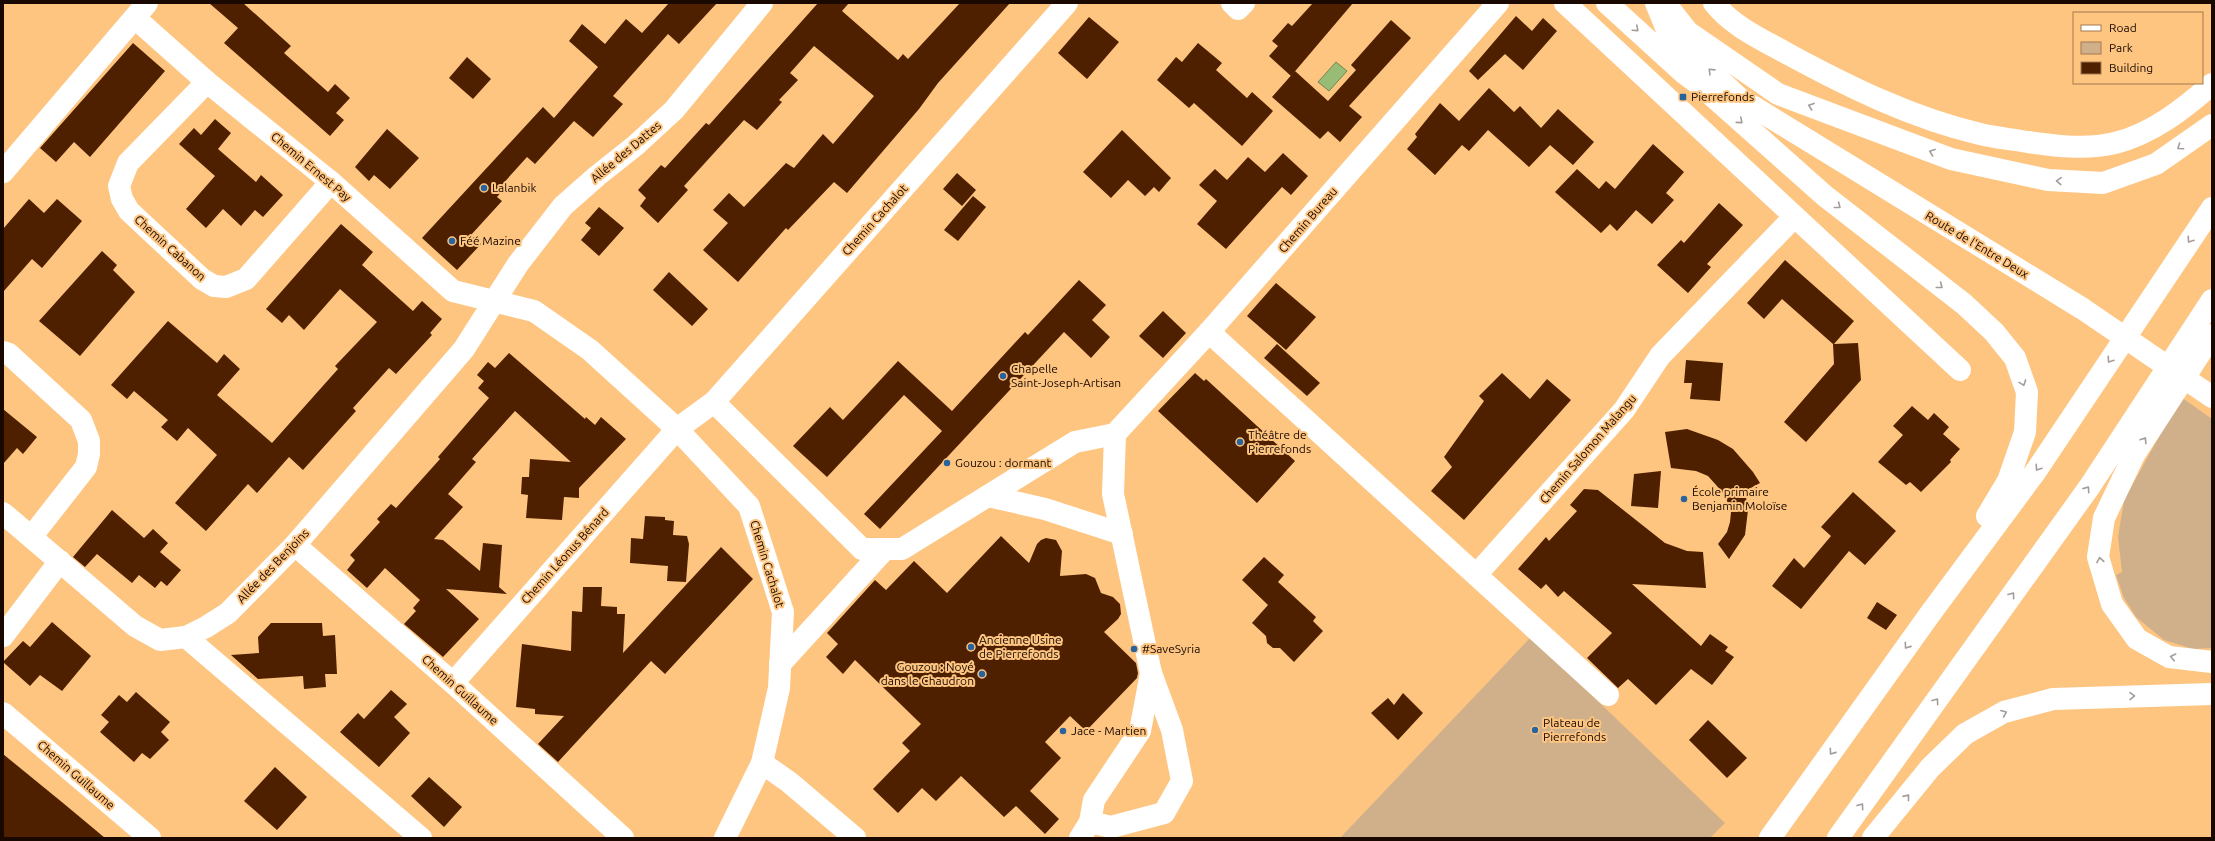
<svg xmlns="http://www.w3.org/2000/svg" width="2215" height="841" font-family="Ubuntu,sans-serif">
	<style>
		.green { fill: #d0b08b }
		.water { fill: #98bb75; stroke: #728552 }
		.building { fill: #4e2000 }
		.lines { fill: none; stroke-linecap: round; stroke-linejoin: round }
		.minor { stroke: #fff; stroke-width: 22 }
		.major { stroke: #fff; stroke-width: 22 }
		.highway { stroke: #fff; stroke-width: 22 }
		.oneway { stroke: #a39c99 }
		.poi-dot { fill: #29639b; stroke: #fec581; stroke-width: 1.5 }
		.labels { text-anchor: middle; stroke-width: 4; stroke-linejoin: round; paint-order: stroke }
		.poi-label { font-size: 12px; fill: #180800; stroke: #fec581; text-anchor: start }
		.street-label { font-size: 12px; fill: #180800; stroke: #fec581 }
	</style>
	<rect width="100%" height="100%" fill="#fec581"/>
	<g class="green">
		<polygon points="2181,397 2212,419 2212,648 2193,649 2164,640 2136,617 2124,598 2116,575 2122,572 2118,537 2124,500"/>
		<polygon points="1531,637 1725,823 1710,838 1340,838"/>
	</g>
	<polygon class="water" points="1336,62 1347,71 1329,91 1318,82"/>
	<g class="building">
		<polygon points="209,3 243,3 291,46 284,53 328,92 335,84 350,98 336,113 344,120 330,136 224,43 238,28"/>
		<polygon points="669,3 717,3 679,44 668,34 613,96 623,104 593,137 574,121 535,164 527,157 500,187 503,190 497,197 502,201 471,235 481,244 457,270 422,238 543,107 554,118 598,67 569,41 582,24 605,44 626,19 642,33"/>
		<polygon points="818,3 849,3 842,11 898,60 903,54 908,59 960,3 1010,3 938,83 919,109 847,193 834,182 788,230 786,228 738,282 703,250 728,223 713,210 729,193 744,207 786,163 794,168 823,134 833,144 874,96 814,46 790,73 798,80 779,100 782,102 757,130 744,120 684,186 688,190 658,223 640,206 646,198 638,190 661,165 665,168 706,123 709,125"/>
		<polygon points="1313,3 1353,3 1291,76 1269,56 1278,46 1272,41 1288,23 1292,26"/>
		<polygon points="1516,16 1532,31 1543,18 1557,31 1523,70 1505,54 1478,80 1469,71"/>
		<polygon points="1089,17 1119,42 1087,79 1058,53"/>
		<polygon points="1391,20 1411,38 1349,106 1362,117 1340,142 1328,131 1320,139 1272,97 1295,71 1328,101 1356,70 1351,65"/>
		<polygon points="133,43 165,71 90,157 74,142 56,162 40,148"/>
		<polygon points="1198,43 1222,63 1216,70 1247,98 1252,92 1273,111 1242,146 1194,103 1189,108 1157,80 1176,57 1182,62"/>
		<polygon points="467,57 491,79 473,99 449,78"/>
		<polygon points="1489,88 1514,112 1520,106 1541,128 1558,109 1594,142 1573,165 1550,145 1529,167 1488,130 1469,151 1462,145 1435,175 1407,149 1417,137 1415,134 1440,103 1459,121"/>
		<polygon points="215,119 231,133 218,149 256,182 261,175 283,195 263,217 255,210 241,226 223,209 206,228 186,209 215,176 179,144 194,128 201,135"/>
		<polygon points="387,129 419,158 390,189 374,175 369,181 355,167"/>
		<polygon points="1122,130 1171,178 1159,192 1154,187 1145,196 1128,180 1111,198 1083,172"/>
		<polygon points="1653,144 1684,172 1666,193 1674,200 1652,224 1636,210 1617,231 1610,224 1601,233 1555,192 1577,169 1599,189 1606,181 1615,189"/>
		<polygon points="1283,153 1308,176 1291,195 1282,187 1226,249 1197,224 1217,201 1199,185 1215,169 1227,180 1248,157 1265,172"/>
		<polygon points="957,173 976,190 962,206 943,189"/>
		<polygon points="973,196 986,207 958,241 944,230"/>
		<polygon points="29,199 44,213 57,199 82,221 42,268 32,259 3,292 3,229"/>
		<polygon points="1719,203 1743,225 1707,264 1711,267 1688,293 1657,265 1681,240 1684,243"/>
		<polygon points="599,207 624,228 599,256 581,240 591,228 585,223"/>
		<polygon points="341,224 373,252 362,265 413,311 422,301 442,319 430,333 432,335 396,374 389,368 353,408 356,411 303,470 289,457 257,493 248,484 206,531 175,503 217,455 188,428 177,441 161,427 168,420 134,391 127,399 111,385 168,321 217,363 224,354 240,369 217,395 272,443 338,369 335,366 377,322 340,289 304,330 289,315 282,323 266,309"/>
		<polygon points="102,251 117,265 113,270 135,292 80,356 39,321"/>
		<polygon points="1785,260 1854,321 1834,344 1858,343 1861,380 1806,442 1784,422 1834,364 1833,344 1782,299 1764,319 1747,303"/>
		<polygon points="669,272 708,309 692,326 653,290"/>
		<polygon points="1079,280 1106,305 1092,320 1110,337 1091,358 1064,332 880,529 864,514 942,431 904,395 827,477 793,446 830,407 843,420 898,361 952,411 1025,332 1028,335"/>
		<polygon points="1276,283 1316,317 1286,350 1247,316"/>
		<polygon points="1163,311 1186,333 1163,358 1139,336"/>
		<polygon points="1277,344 1320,383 1307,396 1264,358"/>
		<polygon points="509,353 585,419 586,417 595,425 601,417 626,439 579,488 579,498 564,497 562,520 526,518 528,495 521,494 522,477 529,477 530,459 571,462 515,411 472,459 476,462 448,494 463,507 434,539 443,540 480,571 483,543 502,545 499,587 507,594 446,589 479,619 443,657 404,624 416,611 413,608 420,600 385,568 367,588 347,570 355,560 350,555 380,522 377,519 391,504 396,508 440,459 438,457 489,398 478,388 484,381 477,375 488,362 495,368"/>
		<polygon points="1686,360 1723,363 1720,401 1690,399 1692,383 1684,383"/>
		<polygon points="1195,373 1204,381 1206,379 1295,461 1257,503 1158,411"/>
		<polygon points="1502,373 1530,399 1547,379 1571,400 1464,520 1431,491 1452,467 1444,457 1484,401 1479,396"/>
		<polygon points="1912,406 1928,420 1934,413 1949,427 1943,434 1960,449 1950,460 1951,462 1921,492 1910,482 1906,485 1878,462 1903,435 1893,426"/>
		<polygon points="3,409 37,437 23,454 17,448 3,464"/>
		<polygon points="1687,429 1718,440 1733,449 1753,472 1760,483 1745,491 1748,510 1745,535 1729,559 1718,544 1727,532 1730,522 1731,512 1725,495 1708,476 1696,471 1671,468 1665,432"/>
		<polygon points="1661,471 1658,508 1631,506 1634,474"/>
		<polygon points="1584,489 1598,490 1665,543 1687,551 1703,552 1706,588 1632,584 1701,646 1710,634 1728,647 1725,651 1734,657 1712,685 1691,669 1656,705 1628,679 1618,688 1587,658 1612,633 1564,591 1558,597 1546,584 1541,589 1518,569 1546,537 1549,541 1577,511 1570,505"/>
		<polygon points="1853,492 1896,531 1865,565 1849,551 1801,609 1772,586 1794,558 1804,568 1831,536 1821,527"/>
		<polygon points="112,510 144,538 153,529 168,543 160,552 181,570 167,586 161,581 155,588 139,575 132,583 97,554 85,567 73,557"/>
		<polygon points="645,516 665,517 665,520 674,521 673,535 687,536 689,544 686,582 667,581 668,566 630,563 631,538 643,539"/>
		<polygon points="1001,536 1029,563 1037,544 1041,540 1046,538 1056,540 1062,551 1060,576 1086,574 1095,578 1101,593 1113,597 1120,604 1121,614 1118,619 1104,632 1136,663 1138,673 1137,678 1086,731 1070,716 1045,742 1061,758 1030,791 1059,819 1045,834 1016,806 1004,817 961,776 936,801 922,788 898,813 873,789 910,751 902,743 921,724 855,660 843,674 826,657 838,644 827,633 875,580 886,590 914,561 947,593"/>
		<polygon points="721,547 753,579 665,674 651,661 558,762 538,744 564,716 535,714 535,709 516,707 522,644 571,651 572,611 582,612 583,587 602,587 601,606 617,607 617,614 625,614 623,653"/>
		<polygon points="1264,557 1284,575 1278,582 1316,617 1313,621 1323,631 1294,662 1280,648 1273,648 1267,643 1266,636 1252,623 1268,605 1242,580"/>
		<polygon points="1877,602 1897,615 1886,630 1867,618"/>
		<polygon points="52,622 91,656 62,691 40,675 30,686 3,662 23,641 30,647"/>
		<polygon points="271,623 322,623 323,636 335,635 337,674 325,674 326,687 304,689 303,676 258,679 231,655 259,653 258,637"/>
		<polygon points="391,690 407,704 394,717 410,733 379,767 340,732 358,713 364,719"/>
		<polygon points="136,692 170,722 161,732 169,740 150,759 142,753 134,762 100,732 109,722 101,715 119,695 127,702"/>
		<polygon points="1403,693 1423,713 1398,740 1371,713 1388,698 1394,705"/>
		<polygon points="1708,720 1747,758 1727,778 1689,740"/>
		<polygon points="3,754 63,803 105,838 3,838"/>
		<polygon points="275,767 307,797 277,830 244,801"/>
		<polygon points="429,777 462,807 444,827 411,796"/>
	</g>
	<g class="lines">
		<g class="minor">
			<polyline points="1232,3 1238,9 1244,3"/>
			<polyline points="1565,3 1960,370"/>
			<path d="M1714 3C1733 27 1763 40 1788 54 1849 87 1912 118 1980 134 1996 138 2012 139 2028 142 2056 146 2086 150 2115 143 2152 134 2185 108 2212 84"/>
			<polyline points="135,18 207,82 331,182 453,291 534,311 590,350 677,429 749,506 783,612 779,688 762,763 725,838"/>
			<polyline points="207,82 128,163 119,186 122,199 129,211 202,279 214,286 226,287 246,279 331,182"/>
			<polyline points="3,172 147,3"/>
			<polyline points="1209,332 1608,695"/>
			<polyline points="3,352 9,354 81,420 89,441 89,454 86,467 32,536"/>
			<polyline points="714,402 862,549 902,549 1075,442 1115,434"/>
			<polyline points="1115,434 1209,332 1498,3"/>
			<polyline points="988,496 1045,509 1122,534"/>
			<polyline points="3,513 135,626 160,640 186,637 206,627 228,613 295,545 464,349 518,264 563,206 597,176 636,145 674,110 762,3"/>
			<polyline points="295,545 453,683 623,838"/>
			<polyline points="1477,574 1624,410 1660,356 1794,217"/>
			<polyline points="3,636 60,561"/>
			<polyline points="186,637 421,838"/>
			<polyline points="780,664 885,549"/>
			<polyline points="453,683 677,429 714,402 1067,3"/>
			<polyline points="3,713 150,838"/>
			<polyline points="762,763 789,782 855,838"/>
			<polyline points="1090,822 1111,827 1164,813 1182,781 1172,730 1151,673"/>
			<polyline points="1080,838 1090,822 1094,800 1140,731 1151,673 1113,494 1115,434"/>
		</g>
		<g class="major">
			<polyline points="1607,3 1685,74 1700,85 1719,92"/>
			<polyline points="1656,3 1667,30 1739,98 2083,309 2212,397"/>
		</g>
		<g class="highway">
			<polyline points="1665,3 1688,32 1778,94 1951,159 2048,180 2103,183 2156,164 2212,125"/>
			<polyline points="1700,85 1825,196 1964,304 1994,332 2015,358 2027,392 2025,432 2008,481 1987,516"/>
			<polyline points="2212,335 2134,455 2104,518 2098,557 2112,604 2137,639 2169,657 2212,662"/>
			<polyline points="1770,838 1930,614 2036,471 2212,208"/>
			<polyline points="1838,838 2090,486 2212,300"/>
			<polyline points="1873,838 1930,768 1965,734 2004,712 2053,699 2212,694"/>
		</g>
	</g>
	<defs><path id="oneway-chevron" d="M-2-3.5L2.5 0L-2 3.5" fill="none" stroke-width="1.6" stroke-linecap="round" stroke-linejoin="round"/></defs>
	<g class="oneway">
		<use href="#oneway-chevron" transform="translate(1636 29) rotate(42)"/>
		<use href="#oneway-chevron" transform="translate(1711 71) rotate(-136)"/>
		<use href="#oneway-chevron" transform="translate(1811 106) rotate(-160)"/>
		<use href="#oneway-chevron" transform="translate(1740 121) rotate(41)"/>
		<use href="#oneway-chevron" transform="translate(2180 147) rotate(145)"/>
		<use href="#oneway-chevron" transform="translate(1932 152) rotate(-160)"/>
		<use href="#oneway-chevron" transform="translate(2059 181) rotate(-177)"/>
		<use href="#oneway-chevron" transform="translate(1838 206) rotate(38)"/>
		<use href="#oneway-chevron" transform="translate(2190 240) rotate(124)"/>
		<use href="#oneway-chevron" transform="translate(1940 286) rotate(38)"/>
		<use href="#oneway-chevron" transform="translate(2110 360) rotate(124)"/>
		<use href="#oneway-chevron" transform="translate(2023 383) rotate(70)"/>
		<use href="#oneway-chevron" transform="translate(2144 440) rotate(-57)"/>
		<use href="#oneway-chevron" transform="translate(2038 468) rotate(124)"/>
		<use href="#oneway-chevron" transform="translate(2087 489) rotate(-55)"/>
		<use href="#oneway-chevron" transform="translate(2100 560) rotate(-100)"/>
		<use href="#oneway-chevron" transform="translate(2012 595) rotate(-54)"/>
		<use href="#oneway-chevron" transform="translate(1907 646) rotate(125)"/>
		<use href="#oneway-chevron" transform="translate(2173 657) rotate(-168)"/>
		<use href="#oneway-chevron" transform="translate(2132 696) rotate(-1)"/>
		<use href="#oneway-chevron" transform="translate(1936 701) rotate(-54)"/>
		<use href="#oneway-chevron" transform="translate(2004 713) rotate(-23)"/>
		<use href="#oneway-chevron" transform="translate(1832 752) rotate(125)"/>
		<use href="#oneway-chevron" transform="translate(1907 797) rotate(-51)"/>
		<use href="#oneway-chevron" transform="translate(1861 806) rotate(-54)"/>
	</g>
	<g class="poi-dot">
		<rect x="1679" y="93" width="8" height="8" rx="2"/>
		<circle cx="484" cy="188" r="4"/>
		<circle cx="452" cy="241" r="4"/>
		<circle cx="1003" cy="376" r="4"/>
		<circle cx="1240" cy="442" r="4"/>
		<circle cx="947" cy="463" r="4"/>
		<circle cx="1684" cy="499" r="4"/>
		<circle cx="971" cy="647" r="4"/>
		<circle cx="1134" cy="649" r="4"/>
		<circle cx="982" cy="674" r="4"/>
		<circle cx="1535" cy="730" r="4"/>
		<circle cx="1063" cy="731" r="4"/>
	</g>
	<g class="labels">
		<g class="poi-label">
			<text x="1691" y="101">Pierrefonds</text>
			<text x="492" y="192">Lalanbik</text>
			<text x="460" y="245">Féé Mazine</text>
			<text x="1011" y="373">Chapelle<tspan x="1011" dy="14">Saint-Joseph-Artisan</tspan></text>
			<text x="1248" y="439">Théâtre de<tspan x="1248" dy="14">Pierrefonds</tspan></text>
			<text x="955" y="467">Gouzou : dormant</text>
			<text x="1692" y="496">École primaire<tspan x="1692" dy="14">Benjamin Moloïse</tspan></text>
			<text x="979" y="644">Ancienne Usine<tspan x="979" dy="14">de Pierrefonds</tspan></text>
			<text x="1142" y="653">#SaveSyria</text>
			<text x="974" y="671" text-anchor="end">Gouzou : Noyé<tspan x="974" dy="14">dans le Chaudron</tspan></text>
			<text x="1543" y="727">Plateau de<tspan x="1543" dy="14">Pierrefonds</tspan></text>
			<text x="1071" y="735">Jace - Martien</text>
		</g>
		<g class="street-label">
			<text transform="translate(626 152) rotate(-40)" y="4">Allée des Dattes</text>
			<text transform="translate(311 167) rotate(40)" y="4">Chemin Ernest Pay</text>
			<text transform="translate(875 220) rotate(-48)" y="4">Chemin Cachalot</text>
			<text transform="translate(1308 220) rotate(-49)" y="4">Chemin Bureau</text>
			<text transform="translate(1977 245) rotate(31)" y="4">Route de l'Entre Deux</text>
			<text transform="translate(170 248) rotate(42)" y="4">Chemin Cabanon</text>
			<text transform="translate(1588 449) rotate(-49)" y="4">Chemin Salomon Malangu</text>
			<text transform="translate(565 556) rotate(-48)" y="4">Chemin Léonus Bénard</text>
			<text transform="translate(767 564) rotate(73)" y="4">Chemin Cachalot</text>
			<text transform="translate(273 566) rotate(-46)" y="4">Allée des Benjoins</text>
			<text transform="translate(460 690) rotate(42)" y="4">Chemin Guillaume</text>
			<text transform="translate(76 775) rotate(41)" y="4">Chemin Guillaume</text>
		</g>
	</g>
	<rect width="2215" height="841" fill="none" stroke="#180800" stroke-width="8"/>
	<rect x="2073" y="12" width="130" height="72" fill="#fec581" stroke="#a2794d"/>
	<rect x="2081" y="25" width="20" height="6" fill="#ffffff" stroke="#a2794d"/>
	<text x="2109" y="32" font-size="12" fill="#180800">Road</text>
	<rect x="2081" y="42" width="20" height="12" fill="#d0b08b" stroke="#a2794d"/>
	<text x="2109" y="52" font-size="12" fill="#180800">Park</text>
	<rect x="2081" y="62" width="20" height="12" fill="#4e2000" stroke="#a2794d"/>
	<text x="2109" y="72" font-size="12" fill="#180800">Building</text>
</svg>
